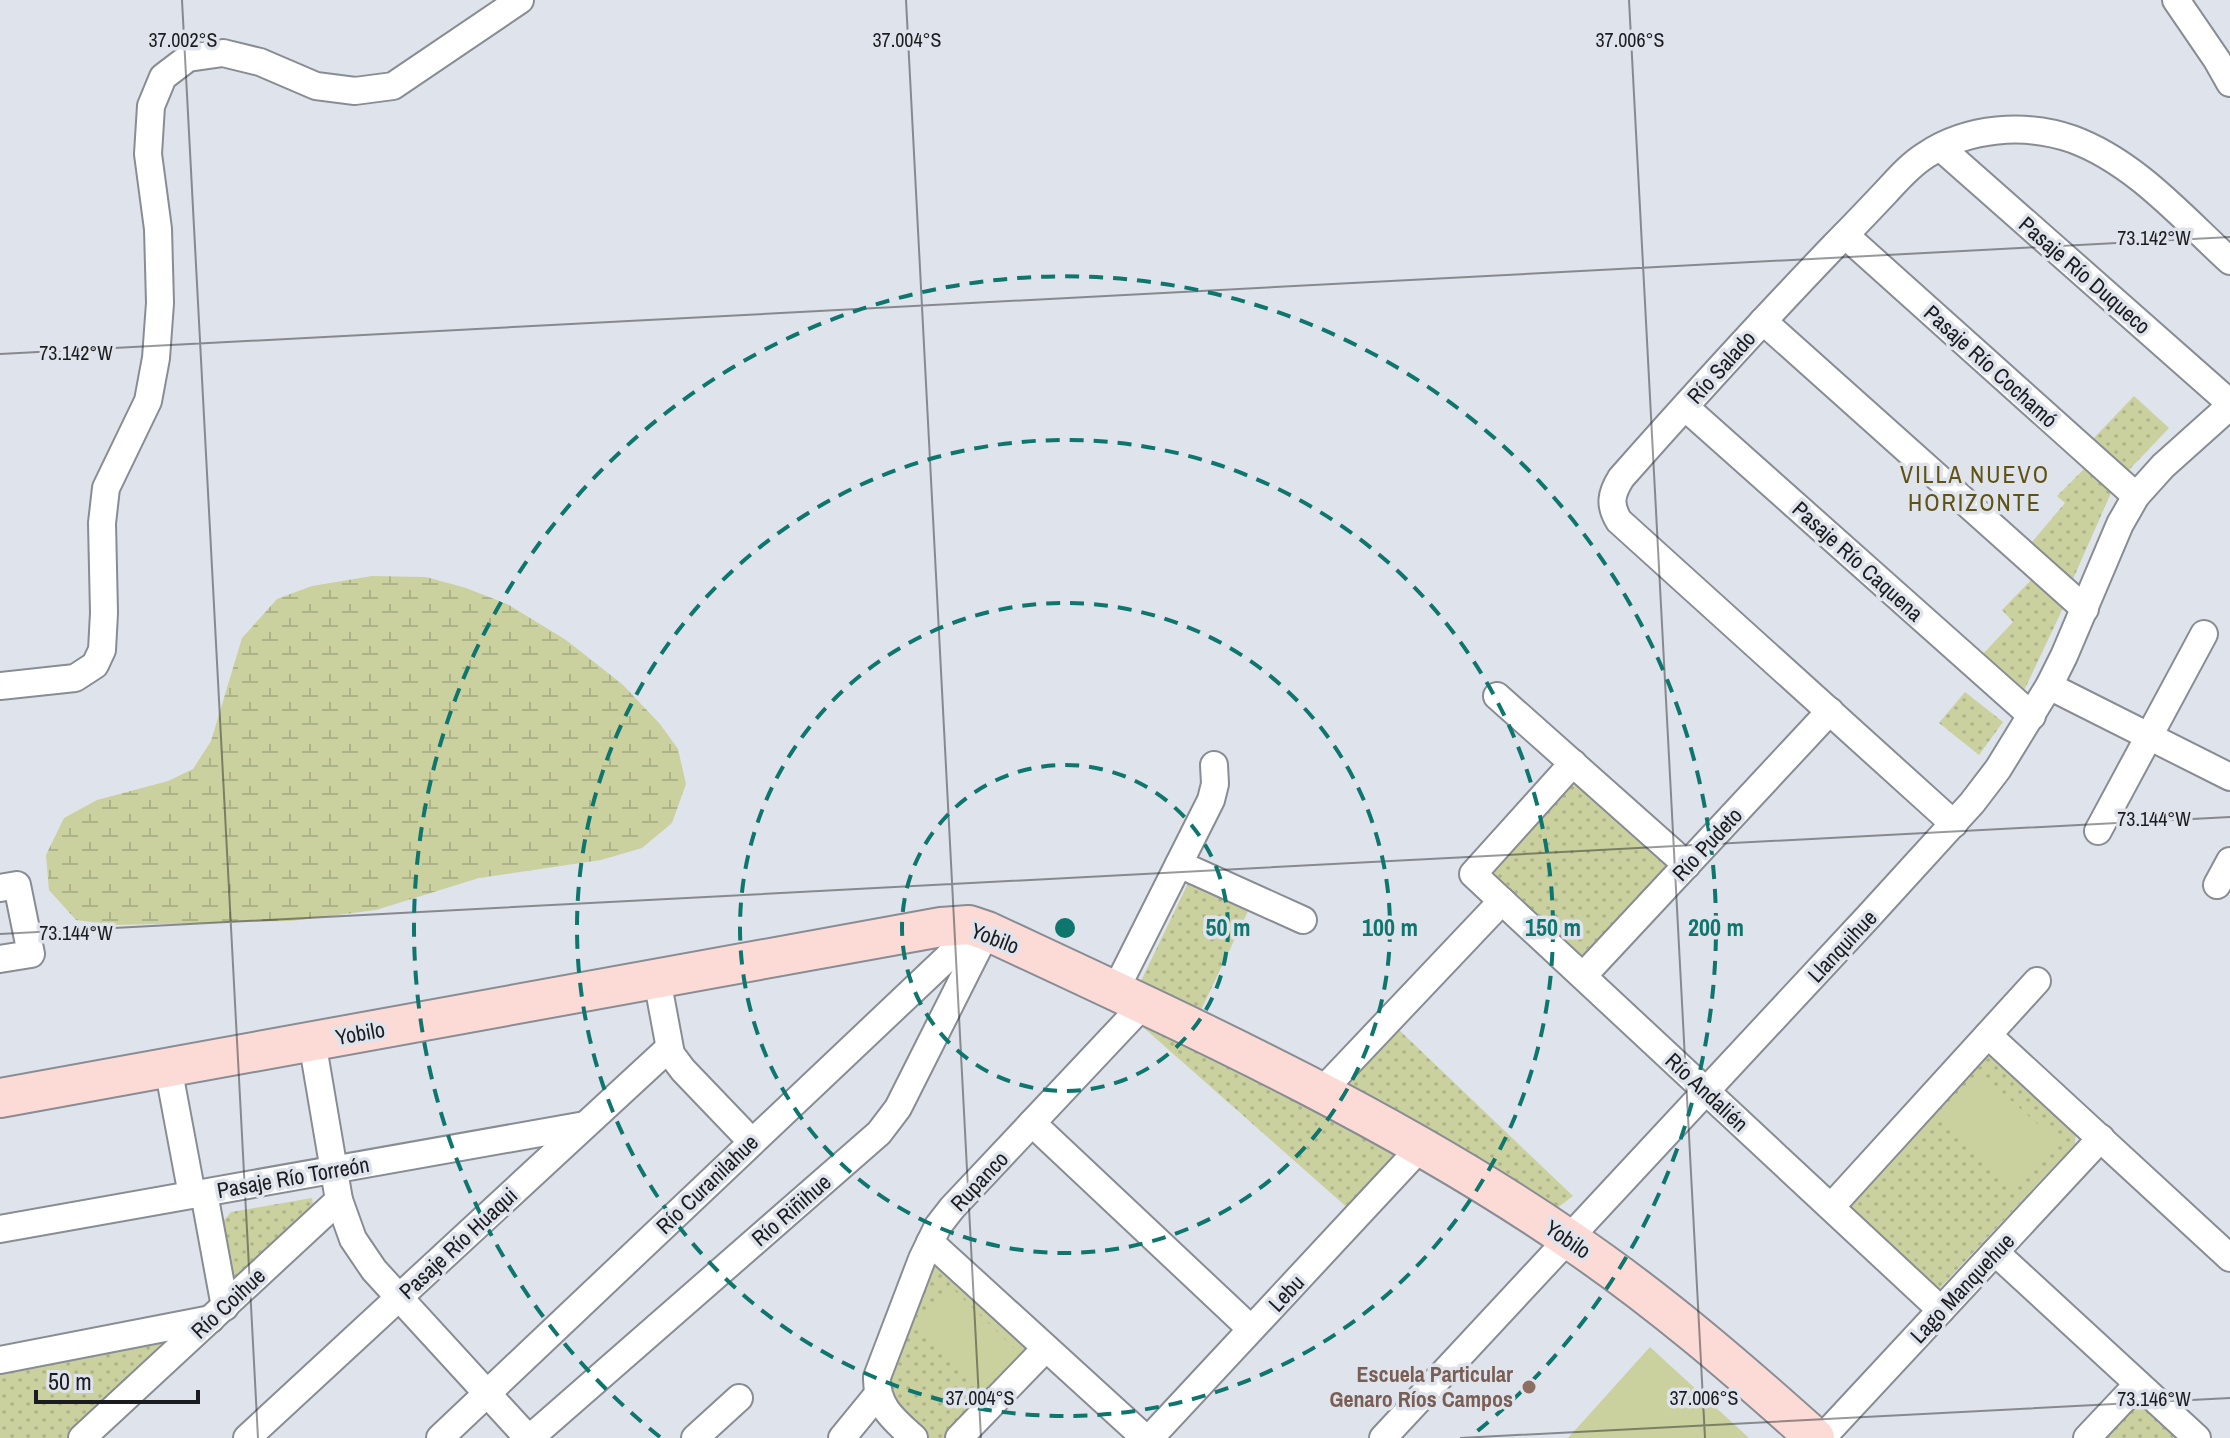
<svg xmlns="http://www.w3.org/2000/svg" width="2230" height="1438" font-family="'Archivo Narrow',sans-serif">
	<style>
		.grass { fill: url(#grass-dots) }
		.wetland { fill: url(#wetland-marsh) }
		.pitch { fill: #cad19f }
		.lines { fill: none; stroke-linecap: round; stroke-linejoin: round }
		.minor-casing { stroke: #888c93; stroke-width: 30 }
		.secondary-casing { stroke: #888c93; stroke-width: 42 }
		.minor { stroke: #fff; stroke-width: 26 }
		.secondary { stroke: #fcdbd7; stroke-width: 38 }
		.ticks { fill: none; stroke: #1b1c1f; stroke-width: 2; stroke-opacity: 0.45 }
		.ring { fill: none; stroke: #0f766e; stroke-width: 4; stroke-dasharray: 14 10 }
		.education-dot { fill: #8d6e63; stroke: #dfe3eb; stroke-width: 3 }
		.labels { text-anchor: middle; stroke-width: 7; stroke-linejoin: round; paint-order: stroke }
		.street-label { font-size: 22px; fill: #1b1c1f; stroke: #dfe3eb }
		.education-label { font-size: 22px; font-weight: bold; fill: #785e54; stroke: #dfe3eb; text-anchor: end }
		.neighbourhood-label { font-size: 24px; letter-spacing: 2px; fill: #5f5214; stroke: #dfe3eb }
		.ticks-label { font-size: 20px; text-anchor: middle; fill: #1b1c1f; stroke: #dfe3eb; stroke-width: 7; stroke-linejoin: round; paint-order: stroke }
		.centre { fill: #0f766e; stroke: #dfe3eb; stroke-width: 4 }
		.ring-label { font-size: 24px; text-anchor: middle; font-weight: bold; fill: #0f766e; stroke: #dfe3eb; stroke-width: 7; stroke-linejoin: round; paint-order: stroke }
	</style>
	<defs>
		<pattern id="grass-dots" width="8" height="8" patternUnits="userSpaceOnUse" patternTransform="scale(2)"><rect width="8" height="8" fill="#cad19f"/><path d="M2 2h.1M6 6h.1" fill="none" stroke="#adb388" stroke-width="1.8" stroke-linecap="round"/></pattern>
		<pattern id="wetland-marsh" width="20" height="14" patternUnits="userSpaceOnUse" patternTransform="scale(2)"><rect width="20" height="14" fill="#cad19f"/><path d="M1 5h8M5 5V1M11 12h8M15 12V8" fill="none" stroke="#adb388"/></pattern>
	</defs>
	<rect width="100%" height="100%" fill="#dfe3eb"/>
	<g class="grass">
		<polygon points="2134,396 2169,428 2129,470 2092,440"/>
		<polygon points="2084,469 2111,493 2073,579 2032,542 2065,503 2057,496"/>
		<polygon points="2032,579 2063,608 2022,695 1980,657 2013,622 2002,610"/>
		<polygon points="1965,692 2003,722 1979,755 1939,723"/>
		<polygon points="1583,784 1666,859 1665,873 1589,955 1572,957 1490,880 1490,866 1564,787"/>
		<polygon points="1190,879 1250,907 1200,1012 1140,983"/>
		<polygon points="1154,1022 1404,1154 1350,1210 1144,1028"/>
		<polygon points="1397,1028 1573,1196 1556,1209 1342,1084"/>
		<polygon points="1996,1051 2076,1129 2075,1144 1938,1290 1851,1212 1853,1197 1986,1054"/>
		<polygon points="312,1198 315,1216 247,1280 231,1281 221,1224 231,1212"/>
		<polygon points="938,1263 1031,1351 952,1438 928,1438 897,1412 888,1384 933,1267"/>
		<polygon points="172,1341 68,1438 0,1438 0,1374"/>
		<polygon points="2145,1403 2185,1438 2101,1438 2133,1405"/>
	</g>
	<polygon class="wetland" points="372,576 426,577 466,588 507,604 566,640 622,684 660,724 678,749 686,784 672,823 642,848 601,860 479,878 376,910 291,921 114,925 76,920 49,890 46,855 64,818 97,800 168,781 193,769 211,741 242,638 277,599 312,586"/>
	<g class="pitch">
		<polygon points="1980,1073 2058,1142 2017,1188 1939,1119"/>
		<polygon points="952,1288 1019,1353 983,1390 916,1325"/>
		<polygon points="1650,1347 1749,1438 1568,1438"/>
	</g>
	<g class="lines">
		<g class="minor-casing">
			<g id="minor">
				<polyline points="2176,0 2217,60 2230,83"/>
				<polyline points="1940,147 2230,403"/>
				<polyline points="1845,235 2136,496"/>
				<polyline points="1763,321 2085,609"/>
				<polyline points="1685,407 2032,716"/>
				<polyline points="0,686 75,678 95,665 102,650 104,613 102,523 106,488 148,401 156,358 160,303 158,229 148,154 151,106 163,77 188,58 223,53 260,62 316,86 355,91 393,86 520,0"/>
				<polyline points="2049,686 2230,777"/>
				<polyline points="1497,696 1687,865"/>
				<polyline points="1573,763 1473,874 1941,1310"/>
				<path d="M1954 824 1619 521C1609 505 1611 494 1621 478 1691 399 1762 321 1835 245 1852 228 1869 210 1886 192 1898 179 1910 165 1926 155 1968 127 2025 123 2072 139 2135 162 2182 217 2230 261"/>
				<polyline points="2098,831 2204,634"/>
				<polyline points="1179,864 1303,920"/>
				<polyline points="2217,885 2230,861"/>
				<polyline points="0,888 17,885 31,954 0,959"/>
				<polyline points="1583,976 1830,711"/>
				<polyline points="657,979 671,1054 683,1070 752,1142"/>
				<polyline points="1115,991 1211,800 1215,784 1214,765"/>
				<polyline points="1988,1035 2230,1258"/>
				<polyline points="312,1041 339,1200 353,1239 374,1270 528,1438"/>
				<polyline points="168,1067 192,1195"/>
				<polyline points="1321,1092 1502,901"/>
				<polyline points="1032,1123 1251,1329"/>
				<polyline points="204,1193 225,1307"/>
				<polyline points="1831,1207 2037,981"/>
				<polyline points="0,1229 585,1125"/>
				<polyline points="930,1242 1145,1438"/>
				<polyline points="1995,1252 2197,1438"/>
				<polyline points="0,1360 211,1319"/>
				<polyline points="82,1438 339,1200"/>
				<polyline points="247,1438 669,1048"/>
				<polyline points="440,1438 947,958 959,944 969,925"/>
				<polyline points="530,1438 879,1133 898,1108 987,931"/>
				<polyline points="695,1438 739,1398"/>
				<polyline points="842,1438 878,1394"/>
				<path d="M914 1438C894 1420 876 1406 877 1377L922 1259 938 1226 952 1208 1143 1005"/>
				<polyline points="959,1438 1046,1348"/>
				<polyline points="1150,1438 1421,1147"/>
				<polyline points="1383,1438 1868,917 1972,803 1998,769 2049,686 2064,656 2120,524 2136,496 2163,466 2230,406"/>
				<polyline points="1822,1438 2101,1138"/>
				<polyline points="2087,1438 2138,1384"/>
			</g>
		</g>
		<g class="secondary-casing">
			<path id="secondary" d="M0 1098 941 927 969 925 987 931C1186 1024 1388 1115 1570 1240 1657 1299 1737 1368 1815 1438"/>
		</g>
		<use href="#minor" class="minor"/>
		<use href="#secondary" class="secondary"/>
	</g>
	<path class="ticks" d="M182 0 258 1438M906 0 981 1438M1629 0 1705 1438M0 354 2230 237M0 934 2230 817M1460 1438 2230 1398"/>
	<g class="ring">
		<circle cx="1065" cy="928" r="163"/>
		<circle cx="1065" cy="928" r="325"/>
		<circle cx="1065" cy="928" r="488"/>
		<path d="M660 1437A651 651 0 1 1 1470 1437"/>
	</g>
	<circle class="education-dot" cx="1529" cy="1387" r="8"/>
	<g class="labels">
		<g class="street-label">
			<text transform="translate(2085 275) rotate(41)" y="8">Pasaje Río Duqueco</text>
			<text transform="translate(1991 366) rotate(42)" y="8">Pasaje Río Cochamó</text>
			<text transform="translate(1721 367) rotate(-48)" y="8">Río Salado</text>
			<text transform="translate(1858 561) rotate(42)" y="8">Pasaje Río Caquena</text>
			<text transform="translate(1707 844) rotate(-47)" y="8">Río Pudeto</text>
			<text transform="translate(995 938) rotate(21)" y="8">Yobilo</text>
			<text transform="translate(1842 946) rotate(-47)" y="8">Llanquihue</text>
			<text transform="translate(360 1033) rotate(-10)" y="8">Yobilo</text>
			<text transform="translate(1707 1092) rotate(43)" y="8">Río Andalién</text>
			<text transform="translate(293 1177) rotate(-10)" y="8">Pasaje Río Torreón</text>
			<text transform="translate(979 1181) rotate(-47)" y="8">Rupanco</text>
			<text transform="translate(707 1184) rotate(-44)" y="8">Río Curanilahue</text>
			<text transform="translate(791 1210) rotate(-41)" y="8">Río Riñihue</text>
			<text transform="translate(1568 1239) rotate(34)" y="8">Yobilo</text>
			<text transform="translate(458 1243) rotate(-43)" y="8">Pasaje Río Huaqui</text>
			<text transform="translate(1962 1288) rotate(-47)" y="8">Lago Manquehue</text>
			<text transform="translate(1286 1293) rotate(-47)" y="8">Lebu</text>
			<text transform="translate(228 1303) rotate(-43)" y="8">Río Coihue</text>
		</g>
		<g class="education-label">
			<text x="1513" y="1382">Escuela Particular<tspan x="1513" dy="25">Genaro Ríos Campos</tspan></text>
		</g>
		<g class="neighbourhood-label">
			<text x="1975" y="483">VILLA NUEVO<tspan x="1975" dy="28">HORIZONTE</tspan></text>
		</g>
	</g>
	<g class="ticks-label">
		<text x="183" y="47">37.002°S</text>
		<text x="907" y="47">37.004°S</text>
		<text x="1630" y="47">37.006°S</text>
		<text x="2154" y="245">73.142°W</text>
		<text x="76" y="360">73.142°W</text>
		<text x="2154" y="826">73.144°W</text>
		<text x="76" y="940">73.144°W</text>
		<text x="980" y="1405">37.004°S</text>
		<text x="1704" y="1405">37.006°S</text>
		<text x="2154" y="1406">73.146°W</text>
	</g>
	<circle cx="1065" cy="928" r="12" class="centre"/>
	<g class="ring-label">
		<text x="1228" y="936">50 m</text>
		<text x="1390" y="936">100 m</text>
		<text x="1553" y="936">150 m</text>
		<text x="1716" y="936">200 m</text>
	</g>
	<path d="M36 1390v12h162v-12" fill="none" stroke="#1b1c1f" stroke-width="4"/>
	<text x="48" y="1390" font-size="24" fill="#1b1c1f" stroke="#dfe3eb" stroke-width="6" paint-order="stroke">50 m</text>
</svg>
